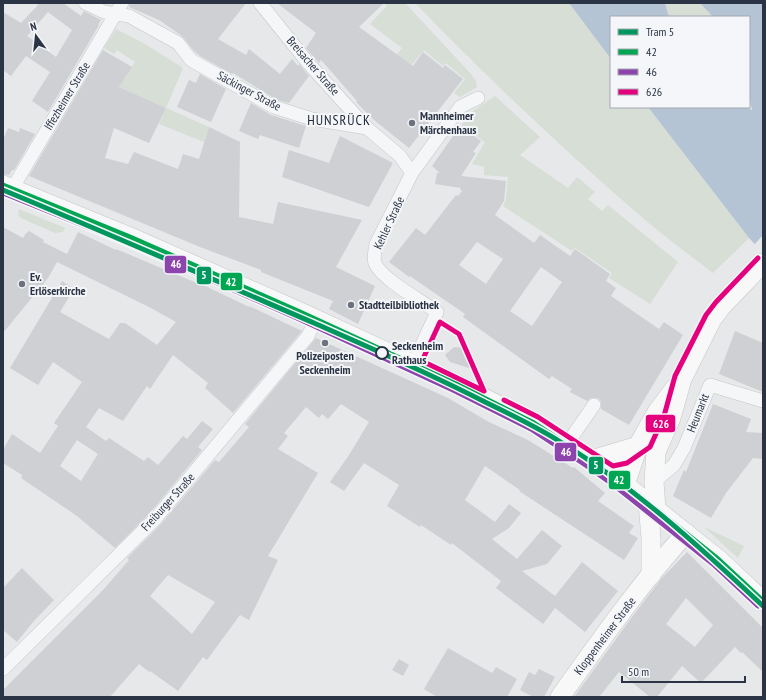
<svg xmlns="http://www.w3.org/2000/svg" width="766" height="700" font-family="'PT Sans Narrow',sans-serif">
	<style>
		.green { fill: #d6ded6 }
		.water { fill: #b4c4d5 }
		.pier { fill: #e6e8ea }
		.building { fill: #ced0d3; fill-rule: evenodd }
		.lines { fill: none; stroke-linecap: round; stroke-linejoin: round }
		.street-casing { stroke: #c4c6c8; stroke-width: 14 }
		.secondary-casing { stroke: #c4c6c8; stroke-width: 20 }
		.street { stroke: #f5f6f7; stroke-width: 13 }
		.secondary { stroke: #f8f8f8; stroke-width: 19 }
		.bus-1-casing { stroke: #f4f6f9; stroke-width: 8 }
		.bus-2-casing { stroke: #f4f6f9; stroke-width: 8 }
		.bus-3-casing { stroke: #f4f6f9; stroke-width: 8 }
		.bus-1 { stroke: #00a651; stroke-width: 5 }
		.bus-2 { stroke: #8e44ad; stroke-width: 5 }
		.bus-3 { stroke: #e5007d; stroke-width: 5 }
		.tram-1-casing { stroke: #f4f6f9; stroke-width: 8 }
		.tram-1 { stroke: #00975f; stroke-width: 5 }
		.poi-dot { fill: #6c737f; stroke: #f4f6f9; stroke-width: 1.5 }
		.stop-dot { fill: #f4f6f9; stroke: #2b3445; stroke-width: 2 }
		.labels { text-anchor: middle; stroke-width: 4; stroke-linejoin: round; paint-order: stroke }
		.street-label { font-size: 12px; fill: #2b3445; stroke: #f4f6f9 }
		.poi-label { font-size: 12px; font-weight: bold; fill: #2b3445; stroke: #f4f6f9; text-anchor: start }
		.stop-label { font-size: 12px; font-weight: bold; fill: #2b3445; stroke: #f4f6f9; text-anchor: start }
		.quarter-label { font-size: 14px; letter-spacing: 1px; fill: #1d2536; stroke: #f4f6f9 }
		.line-badge { stroke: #f4f6f9; stroke-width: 1.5 }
		.badge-label { font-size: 11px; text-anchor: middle; font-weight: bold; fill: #fff }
	</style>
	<rect width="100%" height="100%" fill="#e6e8ea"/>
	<g class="green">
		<polygon points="385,3 405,3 471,74 476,81 477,87 460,97 454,93 465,79 446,63 443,66 424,50 408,69 390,63 402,48 370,24 387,6"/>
		<path d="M415 3H569L611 59V107H648L749 238 713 273C690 255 666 238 644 219 564 151 488 78 415 3Z"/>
		<polygon points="665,3 700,3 713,17 669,17"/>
		<polygon points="116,29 145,44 183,68 166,108 209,127 204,142 159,124 166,108 119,87 135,62 117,50 114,54 104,48"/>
		<polygon points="495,96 540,137 520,155 568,188 577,177 595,192 588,199 602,211 608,205 678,262 650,304 609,278 612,273 575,248 572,251 503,206 506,199 508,177 484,175 484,167 472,164 485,142 461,126 473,111"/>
		<polygon points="19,209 65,228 63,232 55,233 21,218 18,215"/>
		<polygon points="704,527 744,546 738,558"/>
	</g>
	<g class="water">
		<polygon points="569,3 665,3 669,17 611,17 611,59"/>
		<polygon points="700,3 763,3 763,253 749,238 648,107 746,107 752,110 749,94 749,17 713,17"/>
	</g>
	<polygon class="pier" points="763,235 763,255 753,246"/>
	<g class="building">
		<path d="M36 3H63L81 16 84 11 101 20 98 25H99L48 112 32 101 50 72 26 56 11 76 3 70V12L21 23 38 5ZM48 12 72 30 56 57 27 36Z"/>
		<polygon points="130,3 246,3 218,39 246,55 249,49 280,74 292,59 298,66 299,64 309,76 289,103 277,100 233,73 232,74 200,56 194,51 182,36 159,20 129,7"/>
		<polygon points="277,3 384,3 359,27 413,66 423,52 443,68 445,65 463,79 409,148 374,120 356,102 357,101 321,60 319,63 306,48 316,33"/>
		<polygon points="103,50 132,67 119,87 166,108 149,143 114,128 105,158 128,164 134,152 178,169 183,154 199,159 209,127 240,142 239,217 273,224 278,202 362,220 336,267 375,286 358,324 329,309 333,301 261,272 261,270 200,247 29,176"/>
		<polygon points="200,74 226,89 211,122 177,107 189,80 196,83"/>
		<polygon points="251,103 271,115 306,126 299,148 260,135 258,139 239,131"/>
		<path d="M460 126 481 141 473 152 476 153 461 176 506 181 504 201 495 215 534 243 540 235 570 256 575 249 610 274 606 281 616 288 611 296 659 329 664 322 683 335 629 425 601 409V402L598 398H591L587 401 570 392 572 389 552 376 549 379 463 317 465 314 410 276 409 277 389 262 416 228 425 235 456 195 458 196 462 191 460 189 461 188 435 184 437 173H440L432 166ZM477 242 503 259 486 284 459 265ZM541 267 562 282 532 326 510 311Z"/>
		<polygon points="8,128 19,132 20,128 35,134 14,170 12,170 9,175 3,174 3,140"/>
		<polygon points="340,136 393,163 369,207 282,177 289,150 329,163"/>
		<path d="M3 227 23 238 26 233H27L29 231 44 240 43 242 67 254 78 232 116 250V249L199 284V283L249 307V306L302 331 233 413 205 388 208 383 173 355 150 389 147 386 123 421 99 408 86 427 106 441 109 438 144 461 148 457 158 465 183 436 187 439 202 421 213 429 198 447 202 450 149 514 115 548 77 516 21 478 22 475 3 463V450L12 434 40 453 58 426 54 423 82 382 53 362 38 385 10 368 62 281 74 289 60 312 109 339 120 323H125L157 345 176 322 149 307 57 262 48 278 3 333ZM77 440 98 454 81 481 60 466Z"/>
		<polygon points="735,331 763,343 763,392 719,374"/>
		<path d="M316 338 448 398 487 421 528 440 573 468 574 467 605 493 598 501 634 526 629 533 638 538 624 560 519 491 520 490 485 466 465 500 495 522 509 504 521 513 509 528 492 539 517 559 542 530 562 546 547 564 522 571 555 596 582 562 618 591 585 632 555 608 543 624 496 588 501 581 452 543 451 545 421 525 420 527 387 506 399 485 364 463 344 491 330 482 349 455 369 422 341 404 328 419 322 414 319 418 306 407 284 433 288 436 278 449 318 473 268 556 278 560 249 620 240 615 207 660 203 657 178 691 150 671 149 672 139 664 110 697H3V690L103 590 129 560 127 558 161 524 215 460 219 462 249 427 245 424ZM168 575 215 602 192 634 150 596Z"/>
		<polygon points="454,347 464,348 472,369 450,362 445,355"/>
		<polygon points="713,404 751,419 746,432 763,433 763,459 753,458 726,493 711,518 673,496 684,470 686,472"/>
		<path d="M687 552 763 628V672L742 652 741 653 735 647 701 683 682 666 657 697H650L619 672 599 697H574L629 621 661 579ZM686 598 713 625 695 647 666 624Z"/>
		<polygon points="22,568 54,600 33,622 17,642 3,630 3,588"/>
		<polygon points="448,648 492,673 496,667 517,679 507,697 437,697 424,689"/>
		<polygon points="399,659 409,665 403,676 392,670"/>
		<polygon points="539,669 555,677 544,697 533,697 520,690 529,672 535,675"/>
	</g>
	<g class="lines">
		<g class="street-casing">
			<g id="street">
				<polyline points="85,3 104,12 129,16 178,43 191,60 274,107 312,119 367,128"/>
				<polyline points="260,3 309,64 367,128 400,156 412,173"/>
				<polyline points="12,189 122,3"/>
				<path d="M413 364 437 312C422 301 381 279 375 263 373 257 375 251 376 244L412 173 460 107 478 98"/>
				<polyline points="567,444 594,405"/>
				<polyline points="654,482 674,465 684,448 710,385 763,401"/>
				<polyline points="3,669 155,519 308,336 316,319"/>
			</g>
		</g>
		<g class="secondary-casing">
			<g id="secondary">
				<polyline points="3,185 130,237 300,312 456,384 534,423 591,460 619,480 718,559 763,601"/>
				<polyline points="591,460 638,446"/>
				<polyline points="625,485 638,446 657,412 675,388"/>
				<polyline points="648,503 651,538 651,575"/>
				<polyline points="656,509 654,482 656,452 671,418 682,379 712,319 721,307 763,263"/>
				<path d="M560 697C600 641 640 584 686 533"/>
			</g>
		</g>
		<use href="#street" class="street"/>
		<use href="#secondary" class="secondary"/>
		<g class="bus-1-casing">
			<polyline id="bus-1" points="3,185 130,237 300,312 456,384 534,423 591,460 619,480 718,559 763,601"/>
		</g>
		<g class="bus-2-casing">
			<polyline id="bus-2" points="3,193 127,243 297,318 453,390 531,429 587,466 615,486 713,564 758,606"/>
		</g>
		<g class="bus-3-casing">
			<g id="bus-3">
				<polygon points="440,322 459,334 484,391 422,361"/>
				<polyline points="504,400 538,417 613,466 627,463 650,447 664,416 675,376 706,315 716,302 758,258"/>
			</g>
		</g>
		<use href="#bus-1" class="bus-1"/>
		<use href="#bus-2" class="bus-2"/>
		<use href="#bus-3" class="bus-3"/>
		<g class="tram-1-casing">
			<path id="tram-1" d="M3 190C107 233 210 278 314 323 371 348 429 373 485 402 510 414 535 426 559 441 633 486 699 546 763 606"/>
		</g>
		<use href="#tram-1" class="tram-1"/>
	</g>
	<g class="poi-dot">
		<circle cx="412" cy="123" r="4"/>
		<circle cx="22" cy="284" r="4"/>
		<circle cx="351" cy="305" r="4"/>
		<circle cx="325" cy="343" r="4"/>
	</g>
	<circle class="stop-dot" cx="382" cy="353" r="6"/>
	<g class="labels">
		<g class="street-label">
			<text transform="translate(313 66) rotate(49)" y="4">Breisacher Straße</text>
			<text transform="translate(249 91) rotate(28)" y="4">Säckinger Straße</text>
			<text transform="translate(67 96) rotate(-59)" y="4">Iffezheimer Straße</text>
			<text transform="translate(389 223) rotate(-65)" y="4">Kehler Straße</text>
			<text transform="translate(698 413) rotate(-68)" y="4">Heumarkt</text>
			<text transform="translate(168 502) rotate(-48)" y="4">Freiburger Straße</text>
			<text transform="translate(605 636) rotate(-53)" y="4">Kloppenheimer Straße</text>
		</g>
		<g class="poi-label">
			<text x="420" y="120">Mannheimer<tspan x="420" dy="14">Märchenhaus</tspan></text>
			<text x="30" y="281">Ev.<tspan x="30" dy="14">Erlöserkirche</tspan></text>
			<text x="359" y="309">Stadtteilbibliothek</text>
			<text x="325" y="360" text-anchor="middle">Polizeiposten<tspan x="325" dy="14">Seckenheim</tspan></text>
		</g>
		<g class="stop-label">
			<text x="392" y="350">Seckenheim<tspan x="392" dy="14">Rathaus</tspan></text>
		</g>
		<g class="quarter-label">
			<text x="339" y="125">HUNSRÜCK</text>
		</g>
	</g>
	<g class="line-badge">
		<rect x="164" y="255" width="23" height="19" rx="4" fill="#8e44ad"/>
		<rect x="196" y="266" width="16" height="19" rx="4" fill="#00975f"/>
		<rect x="220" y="272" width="23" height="19" rx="4" fill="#00a651"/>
		<rect x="645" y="414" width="31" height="19" rx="4" fill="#e5007d"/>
		<rect x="554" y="442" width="23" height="20" rx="4" fill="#8e44ad"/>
		<rect x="588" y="456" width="16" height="19" rx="4" fill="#00975f"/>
		<rect x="608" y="470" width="23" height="20" rx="4" fill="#00a651"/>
	</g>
	<g class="badge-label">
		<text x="176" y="268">46</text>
		<text x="204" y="279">5</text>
		<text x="231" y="286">42</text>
		<text x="661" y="428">626</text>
		<text x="566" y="456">46</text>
		<text x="596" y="469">5</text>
		<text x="619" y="484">42</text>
	</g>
	<rect width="766" height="700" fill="none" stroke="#2b3445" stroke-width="8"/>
	<rect x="610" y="16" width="140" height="92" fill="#f4f6f9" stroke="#a4a8b1"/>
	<rect x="618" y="29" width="20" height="6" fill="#00975f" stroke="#a4a8b1"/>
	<text x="646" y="36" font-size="12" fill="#2b3445">Tram 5</text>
	<rect x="618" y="49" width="20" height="6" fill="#00a651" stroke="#a4a8b1"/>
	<text x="646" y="56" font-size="12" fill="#2b3445">42</text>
	<rect x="618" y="69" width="20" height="6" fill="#8e44ad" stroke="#a4a8b1"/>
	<text x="646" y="76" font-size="12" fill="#2b3445">46</text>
	<rect x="618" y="89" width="20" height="6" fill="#e5007d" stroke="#a4a8b1"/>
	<text x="646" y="96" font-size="12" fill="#2b3445">626</text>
	<g transform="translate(36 36) rotate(345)" stroke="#f4f6f9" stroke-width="3" paint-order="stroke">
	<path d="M0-3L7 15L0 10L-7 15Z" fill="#2b3445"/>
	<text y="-6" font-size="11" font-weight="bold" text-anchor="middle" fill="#2b3445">N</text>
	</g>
	<path d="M622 676v6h123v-6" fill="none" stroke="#2b3445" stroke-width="2"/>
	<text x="628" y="676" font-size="12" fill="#2b3445" stroke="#f4f6f9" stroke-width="3" paint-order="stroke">50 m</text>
</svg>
